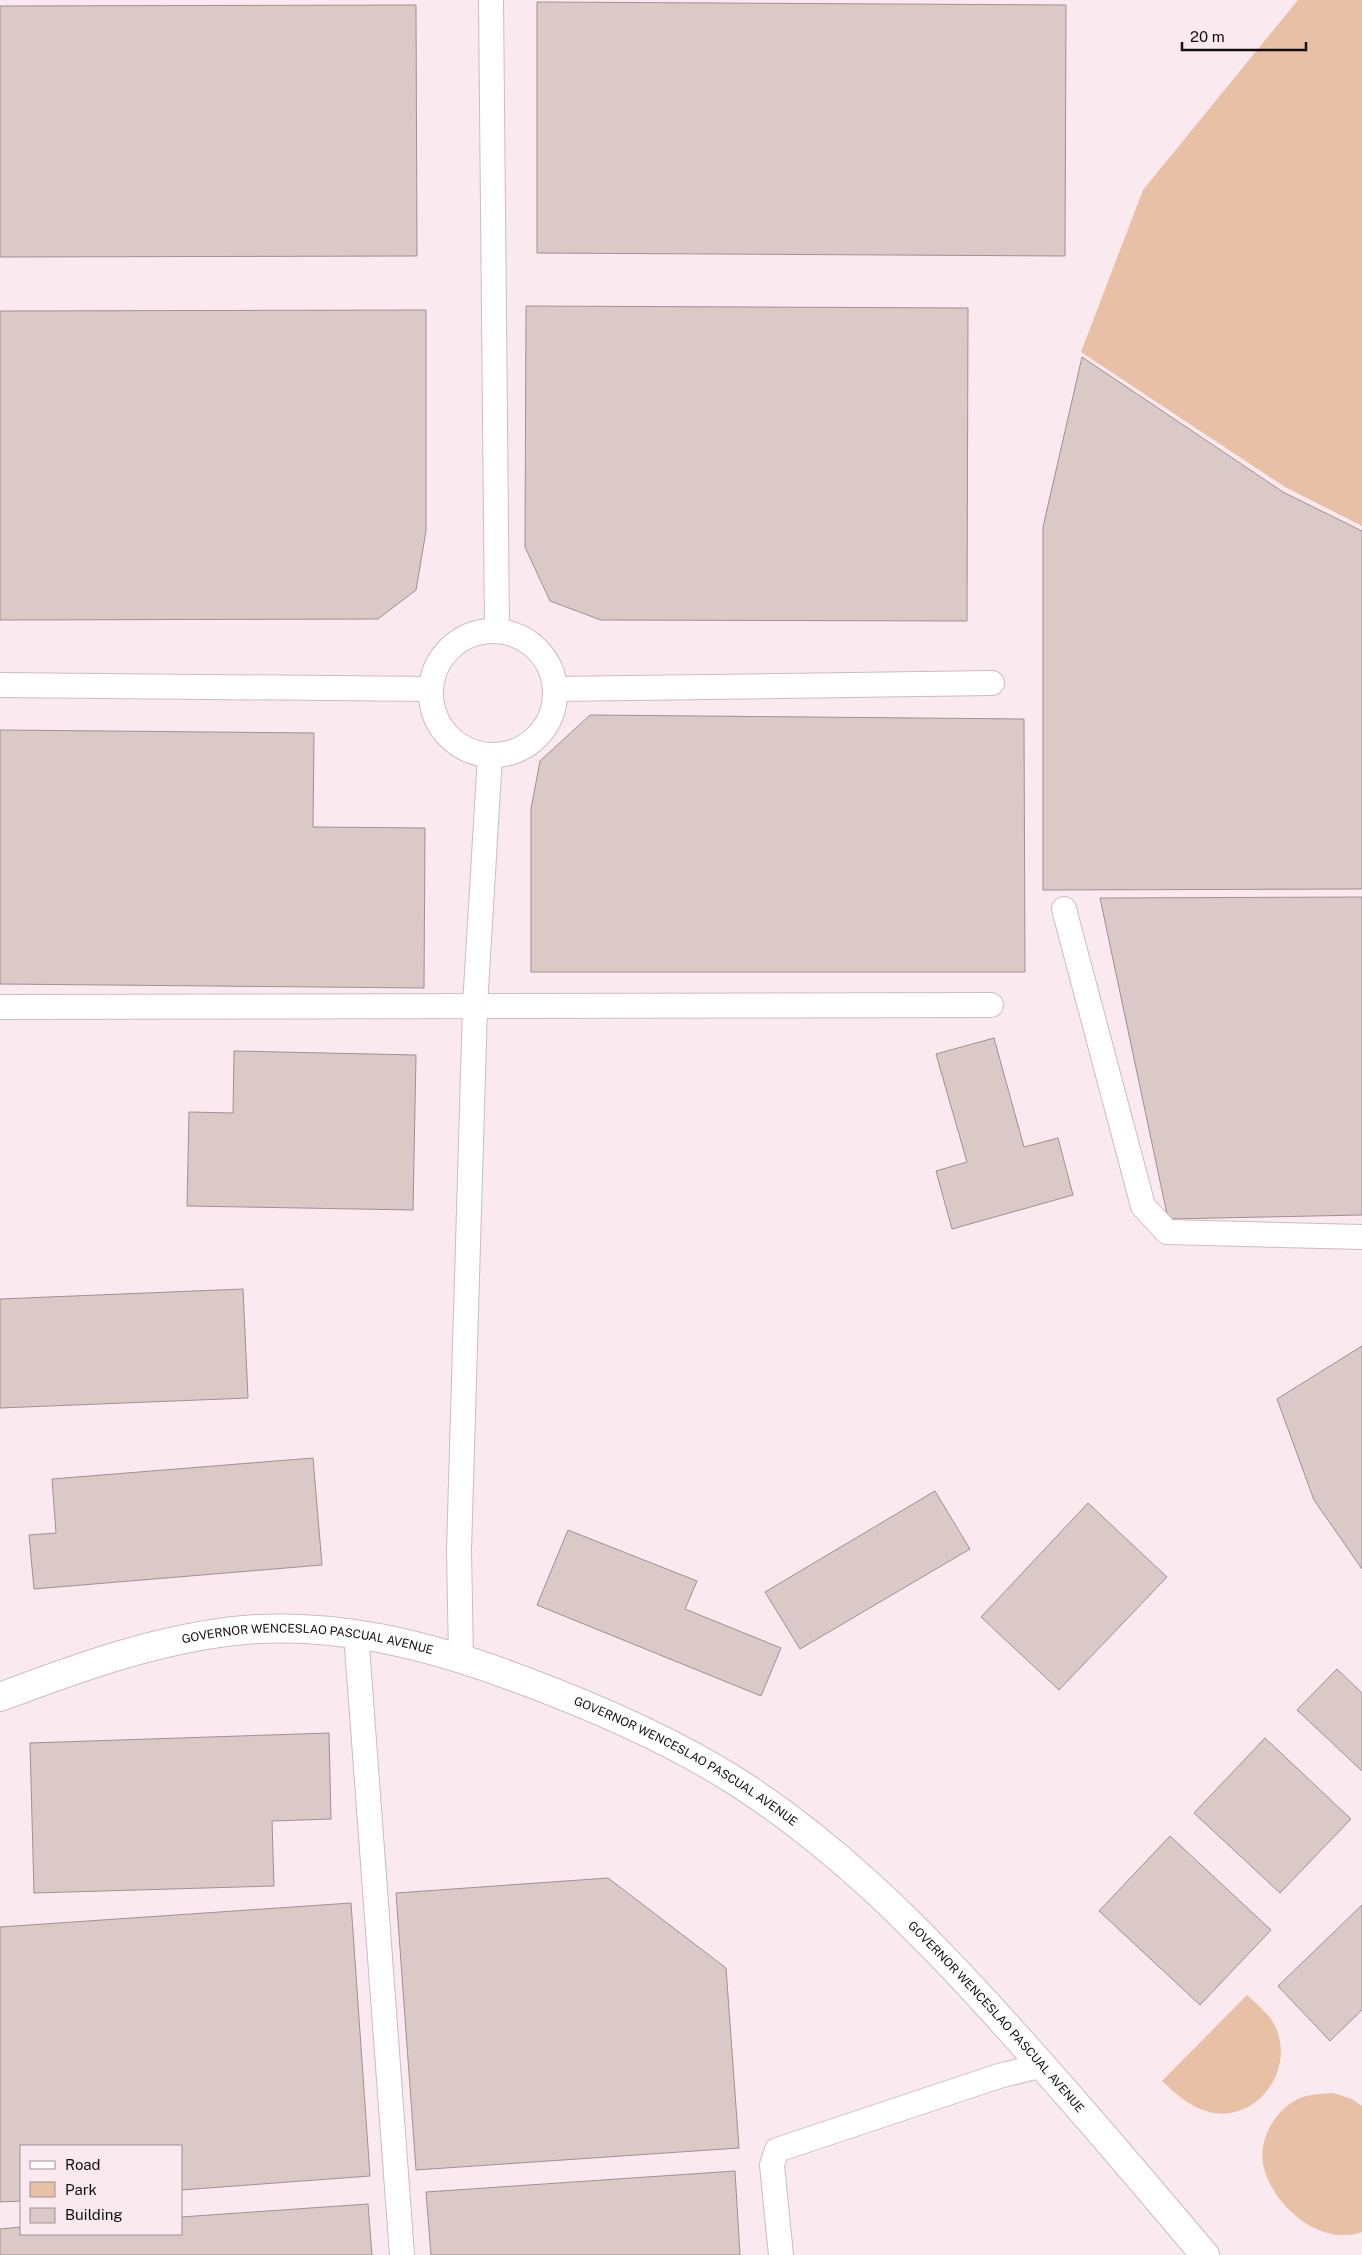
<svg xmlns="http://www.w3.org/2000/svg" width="1362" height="2255" font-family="'Public Sans',sans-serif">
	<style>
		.green { fill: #e7c0a6 }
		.building { fill: #dac9c7; stroke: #a0908f }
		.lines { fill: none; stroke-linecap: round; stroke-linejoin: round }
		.service-casing { stroke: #ccbcc1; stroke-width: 26 }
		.secondary-casing { stroke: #ccbcc1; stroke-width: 30 }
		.service { stroke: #fff; stroke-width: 24 }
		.secondary { stroke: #fff; stroke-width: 28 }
		.labels { text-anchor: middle; stroke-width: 5; stroke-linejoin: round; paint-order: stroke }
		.street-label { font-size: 12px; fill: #140e10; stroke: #faeaef }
	</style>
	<rect width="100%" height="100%" fill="#faeaef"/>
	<g class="green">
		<polygon points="1298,0 1362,0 1362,526 1285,487 1081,352 1143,190"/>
		<path d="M1247 1995C1257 2004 1269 2014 1275 2026 1296 2069 1257 2124 1209 2112 1190 2107 1176 2094 1162 2081Z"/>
		<path d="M1333 2093 1352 2099 1362 2106V2232C1321 2247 1274 2207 1264 2168 1257 2143 1273 2112 1296 2100 1307 2094 1320 2094 1333 2093Z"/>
	</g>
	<g class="building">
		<polygon points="537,2 1066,5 1065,256 537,253"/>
		<polygon points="416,5 417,256 0,257 0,6"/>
		<polygon points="526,306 968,308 967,621 601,620 550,601 525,547"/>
		<polygon points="426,310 426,531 416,590 378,619 0,620 0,311"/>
		<polygon points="1082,357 1283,492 1362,531 1362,889 1043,890 1043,527"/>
		<polygon points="590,715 1024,719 1025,972 531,972 531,809 540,761"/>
		<polygon points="0,730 314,733 313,827 425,828 424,988 0,984"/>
		<polygon points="1362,897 1362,1215 1168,1219 1100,898"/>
		<polygon points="994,1038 1024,1147 1058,1138 1073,1195 952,1229 936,1171 967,1162 936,1054"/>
		<polygon points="234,1051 416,1055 413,1210 187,1206 189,1112 233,1113"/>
		<polygon points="243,1289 248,1398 0,1408 0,1299"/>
		<polygon points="1362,1346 1362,1569 1314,1500 1277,1399"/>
		<polygon points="313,1458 322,1565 34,1589 29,1535 56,1533 52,1479"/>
		<polygon points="935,1491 970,1549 800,1649 765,1592"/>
		<polygon points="1088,1503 1167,1577 1059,1690 981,1617"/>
		<polygon points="568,1530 697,1581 685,1609 781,1648 761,1696 537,1605"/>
		<polygon points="1337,1669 1362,1693 1362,1771 1297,1710"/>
		<polygon points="329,1733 331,1819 272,1821 274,1886 34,1893 30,1743"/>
		<polygon points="1265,1738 1351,1819 1280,1893 1194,1813"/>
		<polygon points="1170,1836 1271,1930 1200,2005 1099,1911"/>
		<polygon points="608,1878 726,1968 739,2148 416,2170 396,1893"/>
		<polygon points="351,1903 370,2176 181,2190 181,2146 21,2146 21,2201 0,2202 0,1927"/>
		<polygon points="1362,1905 1362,2010 1330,2041 1278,1986"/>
		<polygon points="735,2171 740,2255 431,2255 426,2192"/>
		<polygon points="368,2204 372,2255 0,2255 0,2229 21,2227 21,2234 181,2234 181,2217"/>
	</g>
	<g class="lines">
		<g class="service-casing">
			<g id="service">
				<polyline points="491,0 497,630"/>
				<circle cx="493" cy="693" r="62"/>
				<polyline points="0,685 431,689"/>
				<polyline points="555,689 992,683"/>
				<polyline points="1064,909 1143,1206 1167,1232 1362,1237"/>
				<polyline points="0,1007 991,1005"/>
				<polyline points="356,1633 402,2255"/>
				<polyline points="461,1658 459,1550 475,1006 490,756"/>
				<polyline points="781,2255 772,2165 777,2150 999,2076 1043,2065"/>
			</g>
		</g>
		<g class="secondary-casing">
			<g id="secondary">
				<path id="s1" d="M0 1697C80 1667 159 1638 244 1630 337 1622 428 1645 514 1677 590 1705 668 1738 737 1782 832 1843 910 1920 986 2003 1061 2085 1133 2170 1205 2255"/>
			</g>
		</g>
		<use href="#service" class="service"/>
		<use href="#secondary" class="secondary"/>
	</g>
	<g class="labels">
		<g class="street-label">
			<text dy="4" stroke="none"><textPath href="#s1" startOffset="318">GOVERNOR WENCESLAO PASCUAL AVENUE</textPath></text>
			<text dy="4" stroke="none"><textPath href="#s1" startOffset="722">GOVERNOR WENCESLAO PASCUAL AVENUE</textPath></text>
			<text dy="4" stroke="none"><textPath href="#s1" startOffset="1128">GOVERNOR WENCESLAO PASCUAL AVENUE</textPath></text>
		</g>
	</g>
	<rect x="20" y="2145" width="162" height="90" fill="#faeaef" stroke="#9e9296"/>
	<rect x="30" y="2161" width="25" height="8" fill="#ffffff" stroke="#9e9296"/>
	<text x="65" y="2170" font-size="15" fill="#140e10">Road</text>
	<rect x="30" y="2182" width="25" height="15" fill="#e7c0a6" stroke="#9e9296"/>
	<text x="65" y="2195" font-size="15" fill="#140e10">Park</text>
	<rect x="30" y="2208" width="25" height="15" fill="#dac9c7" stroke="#9e9296"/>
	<text x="65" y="2220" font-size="15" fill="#140e10">Building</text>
	<path d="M1182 42v8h124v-8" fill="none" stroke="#140e10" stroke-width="2.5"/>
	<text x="1190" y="42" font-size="15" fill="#140e10" stroke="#faeaef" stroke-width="4" paint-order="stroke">20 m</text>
</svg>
